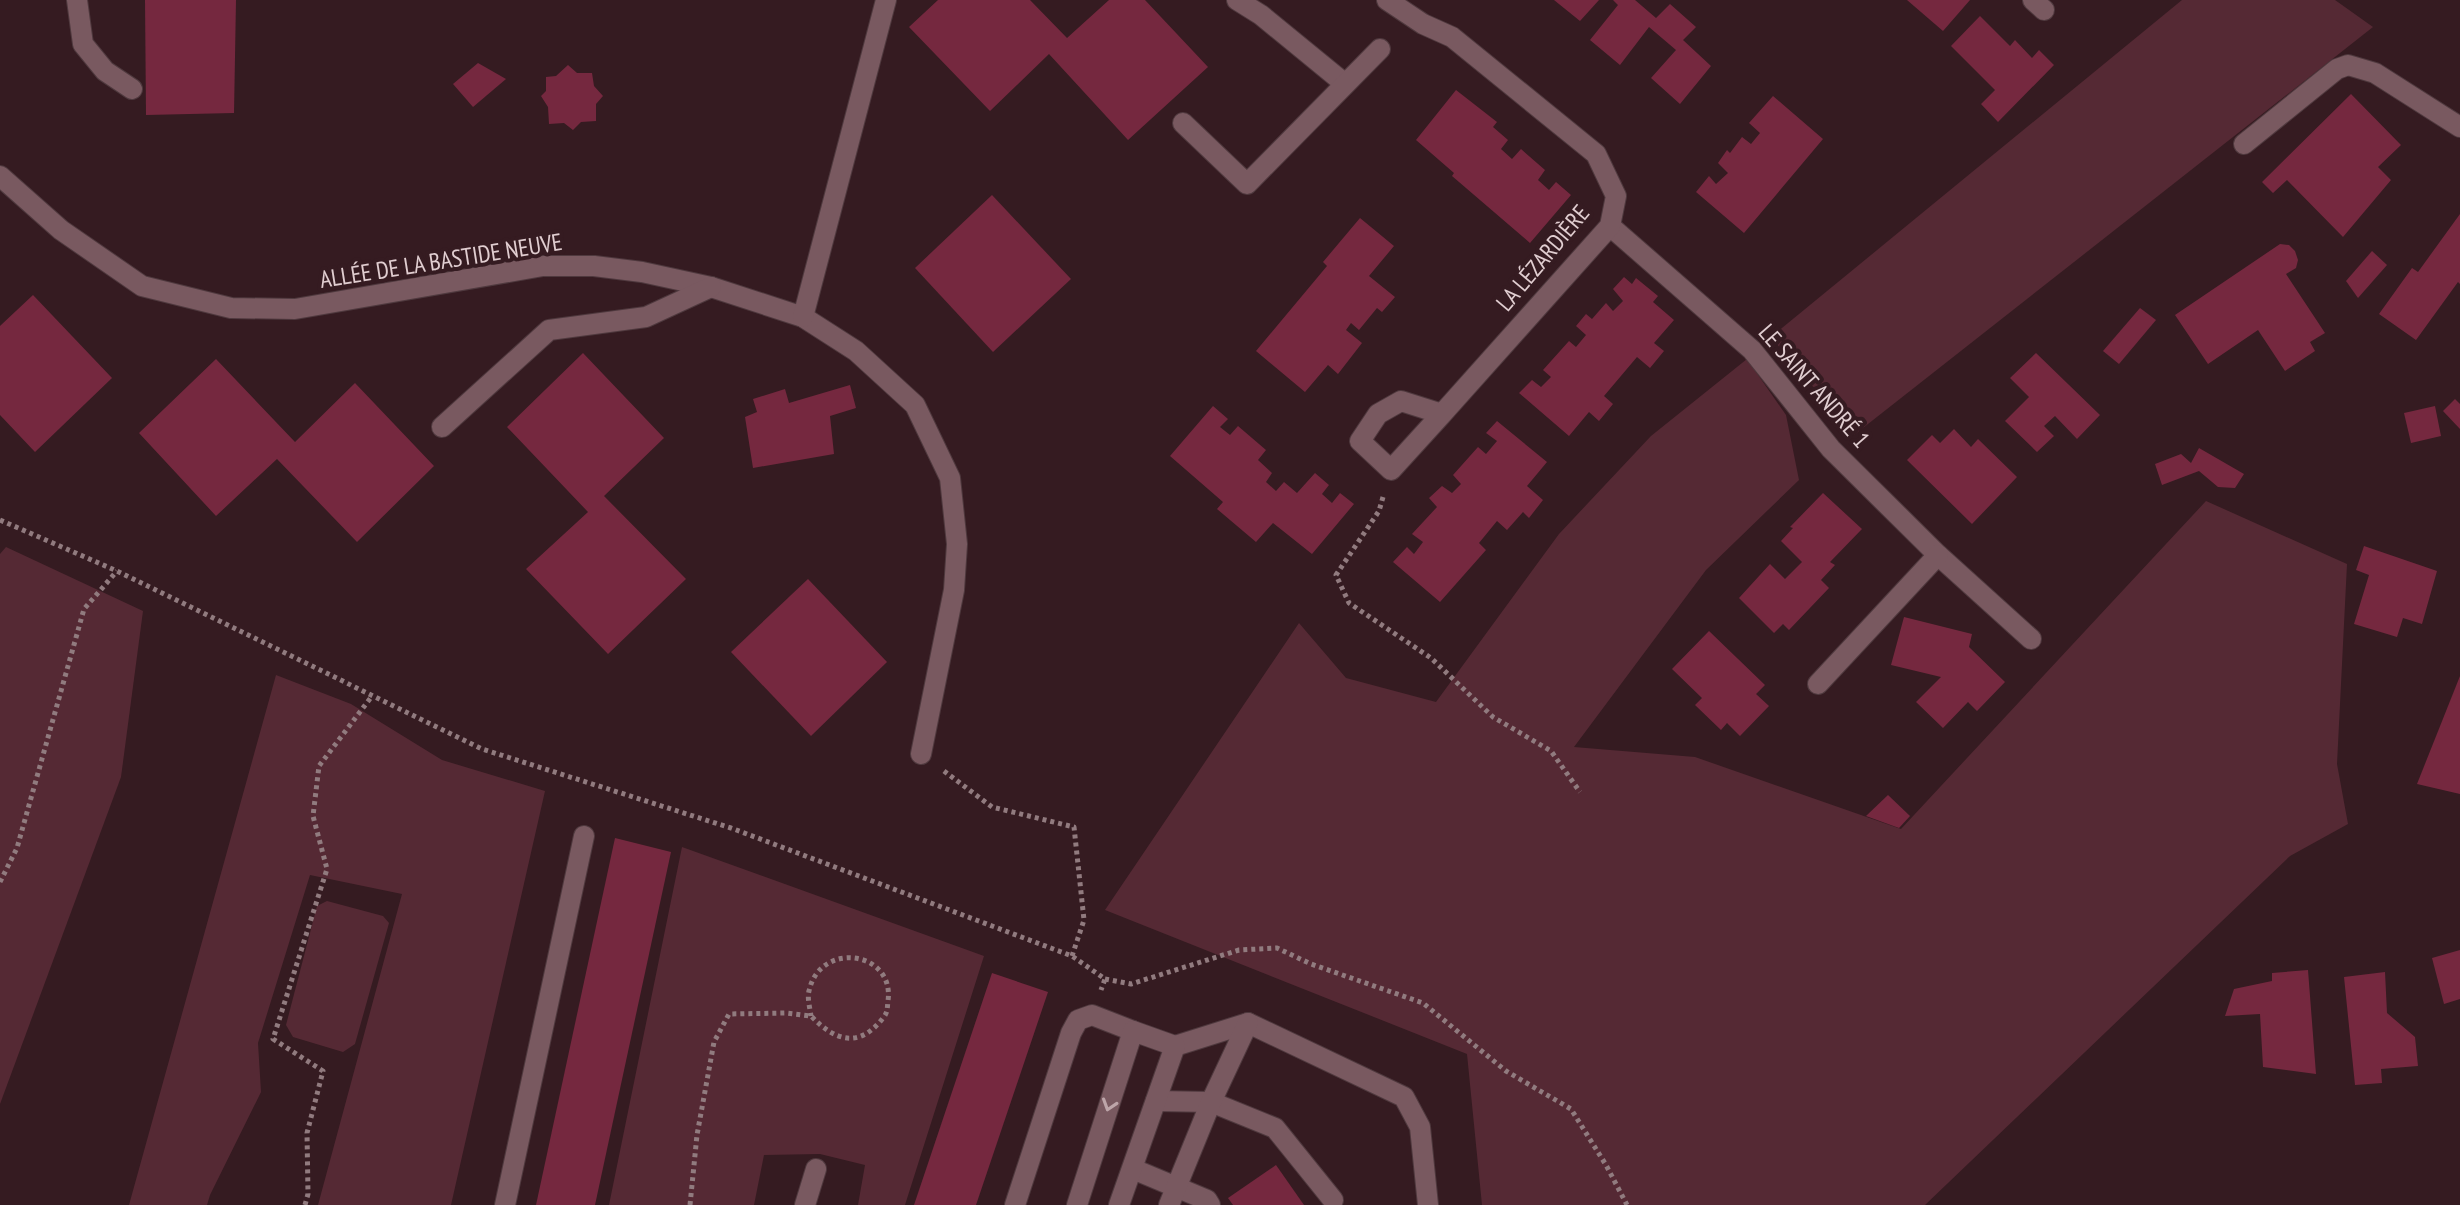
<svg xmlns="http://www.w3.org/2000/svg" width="2460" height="1205" font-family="'PT Sans Narrow',sans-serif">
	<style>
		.green { fill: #552934 }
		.building { fill: #75283f }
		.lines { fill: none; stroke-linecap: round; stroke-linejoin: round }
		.lane-casing { stroke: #4f393e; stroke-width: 22 }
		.street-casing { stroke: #4f393e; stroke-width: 22 }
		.path { stroke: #917b7f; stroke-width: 5; stroke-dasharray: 4 4; stroke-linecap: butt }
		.lane { stroke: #795960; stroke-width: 20 }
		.street { stroke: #795960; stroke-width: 20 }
		.oneway { stroke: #bda5a9 }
		.labels { text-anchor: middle; stroke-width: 8; stroke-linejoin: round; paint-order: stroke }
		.street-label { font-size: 24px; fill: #e1ced1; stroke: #351b21 }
	</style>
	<rect width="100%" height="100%" fill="#351b21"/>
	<g class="green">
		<polygon points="2182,0 2335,0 2373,27 1854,435 1771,337"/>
		<polygon points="1747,359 1786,415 1799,480 1706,570 1574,747 1695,757 1901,829 2206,501 2347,564 2337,764 2348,824 2290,856 1925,1205 1482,1205 1467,1054 1105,910 1299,623 1346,678 1436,702 1559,534 1651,436"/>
		<polygon points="6,547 143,611 121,777 0,1104 0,554"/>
		<polygon points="276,675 351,704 442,760 545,791 451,1205 318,1205 402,894 310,875 258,1043 261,1092 210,1195 207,1205 129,1205"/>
		<polygon points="682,847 984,956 905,1205 858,1205 865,1165 820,1154 764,1155 754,1205 609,1205"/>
		<polygon points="327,901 383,916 389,923 355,1044 343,1052 293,1037 286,1025 317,906"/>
	</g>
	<g class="building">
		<polygon points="145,0 236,0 234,113 146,115"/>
		<polygon points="938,0 1030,0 1067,38 1109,0 1145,0 1208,67 1128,140 1049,54 990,111 909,27"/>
		<polygon points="1554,0 1599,0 1580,21"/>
		<polygon points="1613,0 1635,0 1656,18 1670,4 1696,27 1683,40 1711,66 1680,104 1651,78 1676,50 1649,27 1620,65 1590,40 1618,5"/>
		<polygon points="1907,0 1970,0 1943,31"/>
		<polygon points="1980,16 2010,46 2015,40 2032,58 2039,50 2054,65 1998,122 1981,104 1995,90 1951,46"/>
		<polygon points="478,63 506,79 473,107 453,84"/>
		<polygon points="568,65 577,73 592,73 594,86 603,96 596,104 596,121 581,122 573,130 564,123 549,124 548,107 541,96 546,91 546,77 556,76"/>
		<polygon points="1456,90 1497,122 1493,127 1508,140 1501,149 1512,159 1521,149 1545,170 1538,180 1549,190 1556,182 1571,195 1530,243 1452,176 1454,173 1416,140"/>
		<polygon points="2351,94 2401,145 2378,167 2391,180 2343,237 2287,180 2273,193 2262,182"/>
		<polygon points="1773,96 1823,139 1744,233 1696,192 1709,176 1716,184 1728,173 1718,163 1727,150 1730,153 1742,137 1751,144 1760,133 1749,123"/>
		<polygon points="992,195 1071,279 993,352 915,268"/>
		<polygon points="2460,214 2460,284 2458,282 2416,340 2379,314 2412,268 2418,272"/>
		<polygon points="1360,218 1394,246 1369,276 1395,297 1382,312 1377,308 1359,330 1351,323 1346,330 1362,343 1338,374 1328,365 1305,392 1256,351 1327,266 1323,262"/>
		<polygon points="2280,244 2289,245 2295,251 2298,260 2296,268 2286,274 2325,333 2310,342 2315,351 2285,371 2258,330 2208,364 2175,315"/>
		<polygon points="2372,251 2387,265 2358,298 2346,281"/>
		<polygon points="1624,277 1632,284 1636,278 1658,296 1653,302 1674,320 1654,343 1664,351 1650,368 1637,357 1604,396 1613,404 1599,421 1589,412 1569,436 1519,393 1532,380 1541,387 1551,377 1543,370 1569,341 1576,347 1586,335 1576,326 1586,314 1592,319 1606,303 1613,311 1623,301 1613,289"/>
		<polygon points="33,295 112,378 35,452 0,415 0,326"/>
		<polygon points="2140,308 2156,320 2119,364 2103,351"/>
		<polygon points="583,353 664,438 604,496 686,579 608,654 526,569 588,512 507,427"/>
		<polygon points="2036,353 2100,415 2077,439 2055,416 2044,426 2054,436 2037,452 2005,421 2029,397 2010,378"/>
		<polygon points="216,359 295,442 355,383 434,466 357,542 277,459 216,516 139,433"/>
		<polygon points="850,385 856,408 830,416 834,454 753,468 745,417 757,412 753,399 785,389 789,403"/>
		<polygon points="2455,399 2460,404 2460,429 2443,411"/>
		<polygon points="1213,406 1228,419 1220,427 1230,435 1238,426 1266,450 1258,460 1272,473 1266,482 1276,491 1284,482 1297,493 1315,473 1329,485 1322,494 1332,503 1340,493 1354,504 1312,554 1273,523 1256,542 1217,509 1223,502 1170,456"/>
		<polygon points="2435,406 2441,436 2411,443 2404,413"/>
		<polygon points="1497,421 1547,462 1527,486 1543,500 1529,518 1523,512 1507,530 1497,521 1479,543 1486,550 1440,602 1393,562 1407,547 1414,554 1423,542 1412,534 1437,507 1429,498 1442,486 1452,493 1461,484 1453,475 1478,447 1486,454 1497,441 1486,433"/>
		<polygon points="1954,429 1971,447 1978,439 2017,477 1972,524 1907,460 1932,435 1940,443"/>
		<polygon points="2199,448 2244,474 2235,488 2218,487 2199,471 2162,485 2155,464 2181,454 2191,463"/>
		<polygon points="1823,493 1862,529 1830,562 1835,565 1821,580 1829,588 1789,630 1783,624 1774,633 1739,598 1770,564 1785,579 1802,562 1781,541 1793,528 1790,527"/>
		<polygon points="2364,546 2437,571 2422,624 2403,618 2397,637 2354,624 2369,575 2356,570"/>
		<polygon points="808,579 887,662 811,736 731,652"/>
		<polygon points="1904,617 1972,634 1969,647 2005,682 1977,711 1968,702 1943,728 1916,702 1941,677 1891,665"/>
		<polygon points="1709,631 1765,685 1756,694 1769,706 1740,736 1727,723 1721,730 1695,705 1702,698 1672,669"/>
		<polygon points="2460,676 2460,794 2417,784"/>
		<polygon points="1888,795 1910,816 1899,828 1866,816"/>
		<polygon points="615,838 671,852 595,1205 536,1205"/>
		<polygon points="2460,950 2460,999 2444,1004 2432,958"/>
		<polygon points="2308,970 2316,1074 2263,1067 2260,1014 2225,1016 2234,989 2272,981 2272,973"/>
		<polygon points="2385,972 2387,1013 2415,1037 2418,1066 2381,1069 2382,1083 2355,1085 2344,977"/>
		<polygon points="992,973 1048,992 976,1205 914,1205"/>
		<polygon points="1276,1165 1304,1205 1233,1205 1228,1198"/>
	</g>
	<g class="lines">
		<g class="lane-casing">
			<g id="lane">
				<polyline points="77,0 83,44 105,71 132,89"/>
				<polyline points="1237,0 1261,15 1344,83"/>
				<polyline points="2033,0 2044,10"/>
				<polyline points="1183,123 1247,184 1380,49"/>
				<polyline points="2244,144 2337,69 2348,65 2375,73 2460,127"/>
				<polyline points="0,176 61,230 142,286 231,308 295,309 543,266 594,266 642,272 711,287 803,317 856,351 915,405 950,478 957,544 954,590 921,754"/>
				<polyline points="1610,226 1752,350 1831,449 1938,555 2031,639"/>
				<polyline points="803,317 886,0"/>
				<polyline points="442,427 549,330 646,317 711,287"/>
				<polyline points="1818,684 1938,555"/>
				<polyline points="1175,1046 1248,1023 1404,1097 1420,1127 1428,1205"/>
				<polyline points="1156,1101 1211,1102 1275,1128 1333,1200"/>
				<polyline points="1133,1169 1207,1200 1210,1205"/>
				<polyline points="505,1205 584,836"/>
				<polyline points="805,1205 816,1169"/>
				<polyline points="1015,1205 1071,1033 1078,1020 1092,1015 1133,1031"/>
				<polyline points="1169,1205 1211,1102 1248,1023"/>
			</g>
		</g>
		<g class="street-casing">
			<g id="street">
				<polyline points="1387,0 1423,24 1452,37 1596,154 1616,196 1610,226 1442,414 1401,401 1378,414 1360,441 1391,470 1442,414"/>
				<polyline points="1077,1205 1133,1031 1175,1046 1119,1205"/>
			</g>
		</g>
		<g class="path">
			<polyline points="1383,497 1379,511 1336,575 1349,603 1431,658 1493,717 1551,751 1580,792"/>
			<polyline points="0,520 117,571 482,749 731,828 1072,956 1105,979 1101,990"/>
			<polyline points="944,771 992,807 1074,827 1084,920 1072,956"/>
			<polyline points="0,882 17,848 84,609 117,571"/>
			<polyline points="1105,979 1131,984 1239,950 1277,948 1311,964 1423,1003 1506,1071 1571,1109 1606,1165 1627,1205"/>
			<polyline points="305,1205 308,1194 307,1133 323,1071 273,1039 327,869 313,816 319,766 372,696"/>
			<path d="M690 1205 697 1135 714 1042 729 1014 786 1013 811 1016C835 1041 859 1049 883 1018 888 1012 887 1009 888 1001 895 951 820 940 809 991 807 998 810 1008 811 1016"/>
		</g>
		<use href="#lane" class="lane"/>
		<use href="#street" class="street"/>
	</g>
	<defs><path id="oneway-chevron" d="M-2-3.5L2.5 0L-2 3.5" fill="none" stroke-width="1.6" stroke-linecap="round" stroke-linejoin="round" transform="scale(2)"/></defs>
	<use class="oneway" href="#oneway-chevron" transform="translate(1109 1105) rotate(108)"/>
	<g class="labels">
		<g class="street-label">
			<text transform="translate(1543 258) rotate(-50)" y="8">LA LÉZARDIÈRE</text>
			<text transform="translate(441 261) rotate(-9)" y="8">ALLÉE DE LA BASTIDE NEUVE</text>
			<text transform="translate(1814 386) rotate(49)" y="8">LE SAINT ANDRÉ 1</text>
		</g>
	</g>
</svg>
